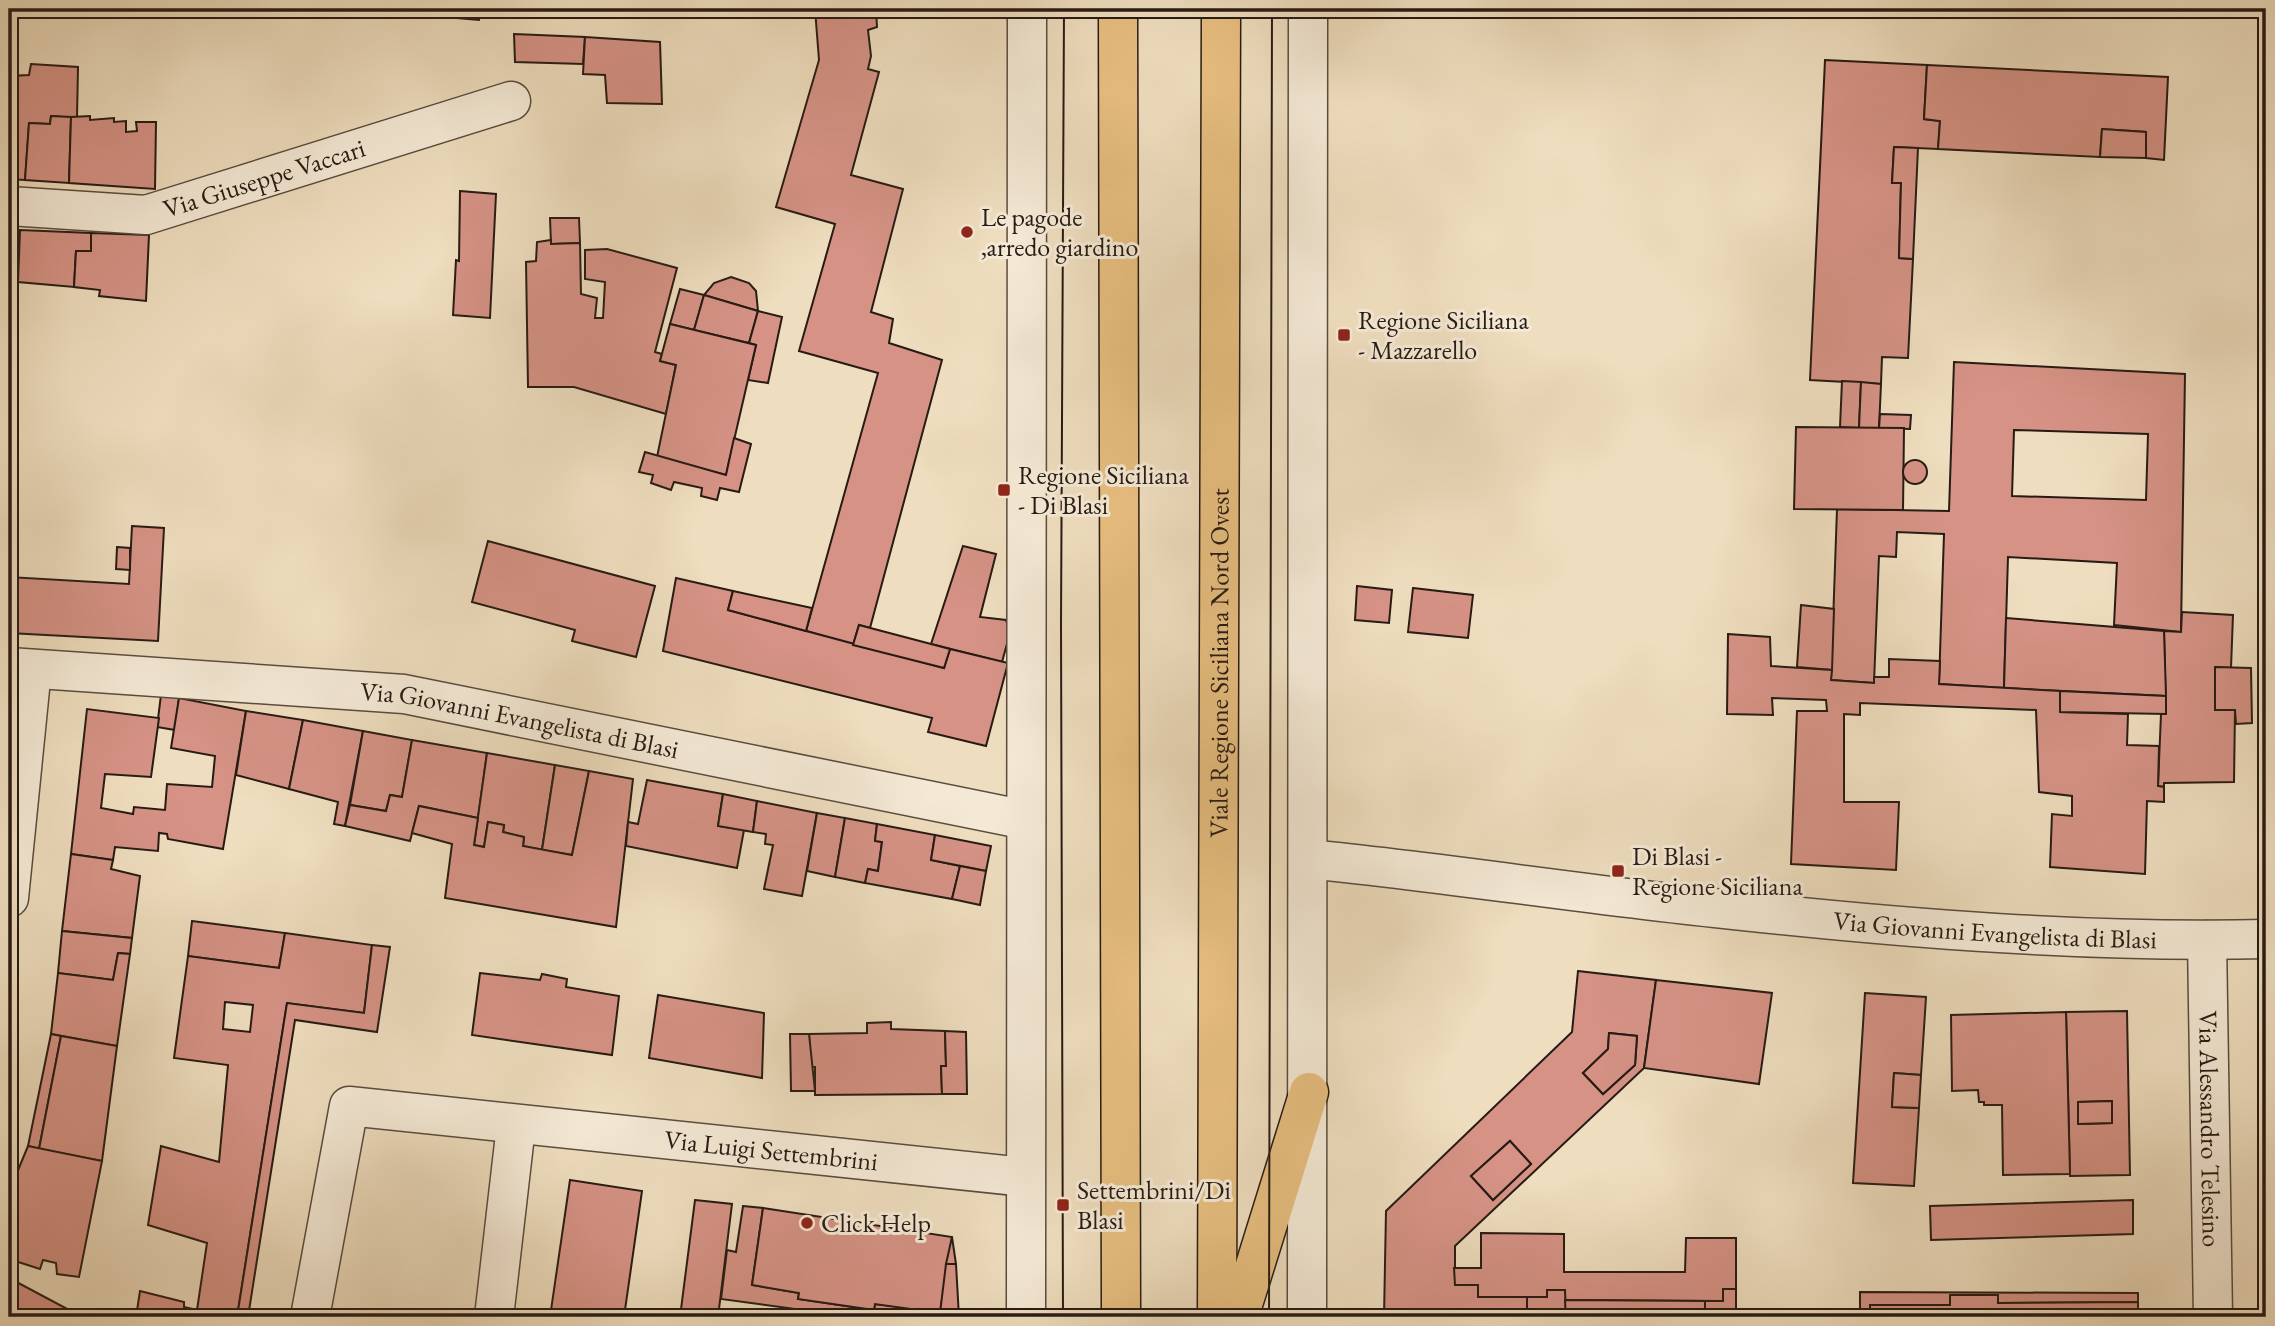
<svg xmlns="http://www.w3.org/2000/svg" width="2275" height="1326" font-family="'EB Garamond',serif">
	<style>
		.building { fill: #d59285; stroke: #271b14; stroke-width: 2; fill-rule: evenodd }
		.lines { fill: none; stroke-linecap: round; stroke-linejoin: round }
		.minor-casing { stroke: #594c3e; stroke-width: 41 }
		.major-casing { stroke: #271b14; stroke-width: 41 }
		.minor { stroke: #f4e9d5; stroke-width: 38 }
		.major { stroke: #e7be7f; stroke-width: 38 }
		.tram { stroke: #271b14; stroke-width: 2 }
		.poi-dot { fill: #8f2418; stroke: #f4e9d5; stroke-width: 2.5 }
		.labels { text-anchor: middle; stroke-width: 6; stroke-linejoin: round; paint-order: stroke }
		.street-label { font-size: 26px; fill: #271b14; stroke: #f4e9d5 }
		.poi-label { font-size: 26px; fill: #271b14; stroke: #f4e9d5; text-anchor: start }
	</style>
	<rect width="100%" height="100%" fill="#eeddbe"/>
	<filter id="stains"><feTurbulence type="fractalNoise" baseFrequency=".00286" numOctaves="4"/><feColorMatrix values="0 0 0 0 .2 0 0 0 0 .09 0 0 0 0 .02 0 0 0 .5 -.17"/></filter>
	<radialGradient id="worn" r=".72"><stop offset=".6" stop-color="#630" stop-opacity="0"/><stop offset="1" stop-color="#630" stop-opacity=".3"/></radialGradient>
	<g class="building">
		<polygon points="23,9 69,9 69,12 23,16"/>
		<polygon points="457,9 480,9 479,20 457,18"/>
		<polygon points="815,9 876,9 877,27 868,30 871,56 868,69 879,72 851,175 903,189 871,312 893,319 889,343 942,360 870,628 859,625 853,645 806,631 878,373 799,351 835,224 776,207 819,60"/>
		<polygon points="514,34 585,37 583,64 515,62"/>
		<polygon points="585,37 660,42 662,104 607,103 605,75 583,74"/>
		<polygon points="1825,60 1927,65 1924,119 1940,121 1938,149 1894,147 1892,183 1901,183 1899,258 1913,259 1908,358 1882,357 1881,384 1810,380"/>
		<polygon points="31,64 78,67 77,118 51,116 50,124 29,123 25,180 9,179 9,76 29,75"/>
		<polygon points="1927,65 2168,77 2164,160 2146,158 2146,132 2102,129 2100,157 1938,149 1940,121 1924,119"/>
		<polygon points="51,116 71,117 69,183 25,180 29,123 50,124"/>
		<polygon points="90,116 90,120 114,118 114,122 126,121 126,132 137,131 136,122 156,122 155,189 69,183 71,117"/>
		<polygon points="2102,129 2146,132 2146,158 2100,157"/>
		<polygon points="1894,147 1918,148 1913,259 1899,258 1901,183 1892,183"/>
		<polygon points="460,191 496,194 490,318 453,315 456,260 459,261"/>
		<polygon points="550,218 579,218 580,243 551,244"/>
		<polygon points="20,230 91,233 91,251 76,251 74,287 18,282"/>
		<polygon points="91,233 149,235 146,301 99,296 100,290 74,287 76,251 91,251"/>
		<polygon points="551,240 551,244 580,243 581,294 597,298 595,318 603,318 605,282 585,279 585,250 607,249 677,268 655,352 662,354 660,361 676,365 666,414 574,387 528,387 526,262 536,261 537,242"/>
		<polygon points="731,277 749,283 756,291 758,311 704,295 714,283"/>
		<polygon points="680,289 704,295 694,330 670,324"/>
		<polygon points="704,295 758,311 749,343 694,330"/>
		<polygon points="758,311 782,317 768,383 748,380 756,345 749,343"/>
		<polygon points="670,324 756,345 726,475 657,457 676,365 660,361"/>
		<path d="M1954 362 2185 374 2181 632 2114 625 2117 563 2008 557 2004 688 1939 684 1944 534 1897 532 1896 557 1879 556 1874 683 1831 680 1837 509 1949 511ZM2014 430 2148 434 2146 500 2012 496Z"/>
		<polygon points="1842,381 1861,382 1859,428 1840,427"/>
		<polygon points="1861,382 1881,384 1879,428 1859,428"/>
		<polygon points="1880,414 1911,415 1910,429 1879,428"/>
		<polygon points="1796,427 1904,428 1903,510 1794,509"/>
		<polygon points="734,438 751,444 739,492 720,488 717,500 701,496 702,488 674,482 671,490 651,483 653,475 639,472 645,452 726,475"/>
		<circle cx="1915" cy="472" r="12"/>
		<polygon points="132,526 164,528 158,641 9,633 9,577 129,584"/>
		<polygon points="488,541 655,586 636,657 572,641 575,630 472,602"/>
		<polygon points="963,546 996,554 980,617 1006,620 1010,633 1002,662 931,644"/>
		<polygon points="117,547 130,548 130,570 116,569"/>
		<polygon points="676,578 733,591 728,610 944,668 950,649 1008,663 986,746 928,732 932,718 663,651"/>
		<polygon points="1357,586 1392,590 1389,623 1355,620"/>
		<polygon points="1413,588 1473,595 1468,638 1408,632"/>
		<polygon points="733,591 812,608 806,631 728,610"/>
		<polygon points="1801,605 1834,609 1832,670 1797,667"/>
		<polygon points="2182,612 2233,615 2231,668 2215,667 2215,710 2235,710 2234,782 2164,783 2164,787 2158,786 2161,714 2166,714 2164,631 2181,632"/>
		<polygon points="2006,618 2164,631 2166,696 2004,688"/>
		<polygon points="859,625 950,649 944,668 853,645"/>
		<polygon points="1728,634 1770,637 1771,666 1832,670 1831,680 1874,683 1874,677 1889,677 1889,659 1940,661 1939,684 2060,691 2060,712 2128,714 2127,745 2159,746 2158,786 2164,787 2164,802 2147,801 2145,874 2050,867 2052,814 2072,816 2072,796 2039,792 2036,710 1860,703 1860,715 1844,714 1844,802 1899,802 1896,870 1791,864 1797,711 1827,711 1826,700 1772,698 1773,715 1727,714"/>
		<polygon points="2215,667 2251,668 2252,723 2236,724 2235,710 2215,710"/>
		<polygon points="2060,691 2166,696 2166,714 2060,712"/>
		<polygon points="161,695 179,698 175,730 157,727"/>
		<polygon points="179,698 246,711 223,849 168,839 167,834 159,833 158,851 115,847 113,860 71,854 87,709 159,718 151,777 105,774 101,808 133,814 134,807 165,810 167,784 212,787 215,756 171,748"/>
		<polygon points="246,711 303,720 289,789 236,775"/>
		<polygon points="303,720 363,731 345,826 334,824 338,802 289,789"/>
		<polygon points="363,731 412,740 402,797 390,795 386,811 350,805"/>
		<polygon points="412,740 487,753 478,818 419,806 410,841 345,826 350,805 386,811 390,795 402,797"/>
		<polygon points="487,753 555,765 542,850 523,846 524,837 503,832 504,825 488,822 484,847 474,845"/>
		<polygon points="555,765 589,771 572,855 542,850"/>
		<polygon points="589,771 633,779 616,927 445,898 452,844 412,833 419,806 478,818 474,845 484,847 488,822 504,825 503,832 524,837 523,846 572,855"/>
		<polygon points="647,780 723,794 718,826 744,830 737,868 626,846 628,822 638,824"/>
		<polygon points="723,794 757,801 753,832 718,826"/>
		<polygon points="757,801 817,813 802,896 764,889 773,845 765,844 766,834 753,832"/>
		<polygon points="817,813 845,818 835,877 807,871"/>
		<polygon points="845,818 877,824 875,841 882,842 878,871 868,869 865,883 835,877"/>
		<polygon points="877,824 935,835 931,860 960,866 952,899 865,883 868,869 878,871 882,842 875,841"/>
		<polygon points="935,835 991,846 986,871 931,860"/>
		<polygon points="71,854 113,860 111,869 140,876 132,938 62,931"/>
		<polygon points="960,866 986,871 980,905 952,899"/>
		<polygon points="192,921 285,933 279,968 188,956"/>
		<polygon points="62,931 132,938 130,954 118,953 113,980 58,973"/>
		<path d="M285 933 372 945 364 1013 287 1003 237 1317H136L140 1291 184 1302V1307L197 1310 207 1243 148 1225 161 1146 219 1162 228 1065 174 1058 188 956 279 968ZM225 1002 253 1005 250 1032 223 1029Z"/>
		<polygon points="372,945 390,947 377,1032 295,1020 248,1317 237,1317 287,1003 364,1013"/>
		<polygon points="118,953 130,954 117,1046 51,1034 58,973 113,980"/>
		<rect x="2263" y="969" width="3" height="54"/>
		<path d="M1578 971 1656 980 1644 1068 1455 1246V1285H1478V1297H1527V1317H1384L1386 1211 1572 1032ZM1609 1033 1637 1036 1635 1065 1603 1094 1583 1073 1608 1049ZM1510 1141 1531 1164 1493 1200 1471 1176Z"/>
		<polygon points="480,973 540,980 542,974 567,979 566,987 619,996 612,1055 472,1035"/>
		<polygon points="1656,980 1772,993 1759,1084 1644,1068"/>
		<polygon points="1865,993 1926,997 1921,1075 1894,1073 1892,1107 1919,1108 1914,1186 1853,1183"/>
		<polygon points="658,995 764,1013 762,1078 649,1058"/>
		<path d="M2127 1011 2130 1175 2070 1176 2066 1012ZM2112 1101V1123L2078 1124V1102Z"/>
		<polygon points="2066,1012 2070,1174 2003,1175 2002,1105 1984,1105 1984,1102 1979,1102 1978,1090 1952,1091 1951,1015"/>
		<polygon points="891,1022 891,1029 945,1031 946,1066 941,1066 942,1094 815,1095 815,1067 811,1067 809,1034 867,1033 867,1023"/>
		<polygon points="945,1031 966,1032 967,1094 942,1094 941,1066 946,1066"/>
		<polygon points="1609,1033 1637,1036 1635,1065 1603,1094 1583,1073 1608,1049"/>
		<polygon points="51,1034 61,1036 39,1149 28,1146"/>
		<polygon points="790,1034 809,1034 815,1091 791,1091"/>
		<polygon points="61,1036 117,1046 102,1161 39,1149"/>
		<polygon points="1894,1073 1921,1075 1919,1108 1892,1107"/>
		<polygon points="2112,1101 2112,1123 2078,1124 2078,1102"/>
		<polygon points="1510,1141 1531,1164 1493,1200 1471,1176"/>
		<polygon points="28,1146 102,1161 79,1277 57,1274 56,1263 43,1260 40,1269 15,1261 9,1267 9,1192"/>
		<polygon points="570,1180 642,1191 624,1317 550,1317"/>
		<polygon points="695,1200 732,1204 718,1317 680,1317"/>
		<polygon points="2133,1200 2133,1234 1931,1240 1930,1206"/>
		<polygon points="743,1206 763,1208 752,1285 799,1293 798,1299 874,1310 875,1304 919,1309 919,1317 853,1317 721,1299 727,1250 736,1252"/>
		<polygon points="763,1208 952,1237 940,1313 875,1304 874,1310 798,1299 799,1293 752,1285"/>
		<polygon points="1481,1233 1564,1234 1564,1272 1685,1272 1686,1238 1736,1238 1736,1289 1723,1289 1723,1301 1565,1300 1565,1290 1547,1290 1547,1297 1478,1297 1478,1285 1455,1285 1454,1268 1481,1268"/>
		<polygon points="952,1237 956,1264 946,1264"/>
		<polygon points="946,1264 956,1264 959,1317 919,1317 919,1309 940,1313"/>
		<polygon points="9,1278 73,1312 71,1317 9,1317"/>
		<polygon points="1723,1289 1736,1289 1736,1317 1705,1317 1705,1301 1723,1301"/>
		<polygon points="1547,1290 1565,1290 1566,1317 1527,1317 1527,1297 1547,1297"/>
		<polygon points="1860,1292 2138,1293 2138,1302 1998,1303 1998,1295 1950,1295 1950,1305 1870,1305 1870,1317 1860,1317"/>
		<polygon points="1950,1295 1998,1295 1998,1303 2138,1302 2138,1317 1870,1317 1870,1305 1950,1305"/>
		<polygon points="1565,1300 1705,1301 1705,1317 1566,1317"/>
	</g>
	<g class="lines">
		<g class="minor-casing">
			<g id="minor">
				<path id="s1" d="M9 206 146 215 511 101"/>
				<path id="s2" d="M9 667 404 694 1026 820"/>
				<path id="s3" d="M1308 859C1450 873 1592 896 1734 910 1909 929 2089 943 2266 939"/>
				<polyline points="9,898 32,669"/>
				<path id="s4" d="M2207 940 2213 1317"/>
				<path id="s5" d="M310 1317 349 1106 1025 1177"/>
				<polyline points="494,1317 516,1126"/>
				<polyline points="1026,1317 1027,9"/>
				<polyline points="1307,1317 1308,9"/>
			</g>
		</g>
		<g class="major-casing">
			<g id="major">
				<polyline points="1118,9 1121,1317"/>
				<path id="s6" d="M1217 1317 1221 9"/>
				<polyline points="1239,1317 1309,1092"/>
			</g>
		</g>
		<use href="#minor" class="minor"/>
		<use href="#major" class="major"/>
		<g class="tram">
			<polyline points="1063,1317 1061,624 1064,9"/>
			<polyline points="1269,1317 1272,9"/>
		</g>
	</g>
	<g class="poi-dot">
		<circle cx="967" cy="232" r="7"/>
		<rect x="1337" y="328" width="14" height="14" rx="3.5"/>
		<rect x="997" y="483" width="14" height="14" rx="3.5"/>
		<rect x="1611" y="864" width="14" height="14" rx="3.5"/>
		<rect x="1056" y="1198" width="14" height="14" rx="3.5"/>
		<circle cx="807" cy="1223" r="7"/>
	</g>
	<g class="labels">
		<g class="street-label">
			<text dy="9" stroke="none"><textPath href="#s1" startOffset="261">Via Giuseppe Vaccari</textPath></text>
			<text dy="9" stroke="none"><textPath href="#s6" startOffset="654">Viale Regione Siciliana Nord Ovest</textPath></text>
			<text dy="9" stroke="none"><textPath href="#s2" startOffset="514">Via Giovanni Evangelista di Blasi</textPath></text>
			<text dy="9" stroke="none"><textPath href="#s3" startOffset="691">Via Giovanni Evangelista di Blasi</textPath></text>
			<text dy="9" stroke="none"><textPath href="#s4" startOffset="189">Via Alessandro Telesino</textPath></text>
			<text dy="9" stroke="none"><textPath href="#s5" startOffset="639">Via Luigi Settembrini</textPath></text>
		</g>
		<g class="poi-label">
			<text x="981" y="226">Le pagode<tspan x="981" dy="30">,arredo giardino</tspan></text>
			<text x="1358" y="329">Regione Siciliana<tspan x="1358" dy="30">- Mazzarello</tspan></text>
			<text x="1018" y="484">Regione Siciliana<tspan x="1018" dy="30">- Di Blasi</tspan></text>
			<text x="1632" y="865">Di Blasi -<tspan x="1632" dy="30">Regione Siciliana</tspan></text>
			<text x="1077" y="1199">Settembrini/Di<tspan x="1077" dy="30">Blasi</tspan></text>
			<text x="821" y="1232">Click Help</text>
		</g>
	</g>
	<rect width="2275" height="1326" fill="none" stroke="#eeddbe" stroke-width="35"/>
	<rect x="10" y="10" width="2254" height="1305" fill="none" stroke="#271b14" stroke-width="3.5"/>
	<rect x="18" y="18" width="2240" height="1291" fill="none" stroke="#271b14" stroke-width="2"/>
	<rect width="100%" height="100%" filter="url(#stains)"/>
	<rect width="100%" height="100%" fill="url(#worn)"/>
</svg>
